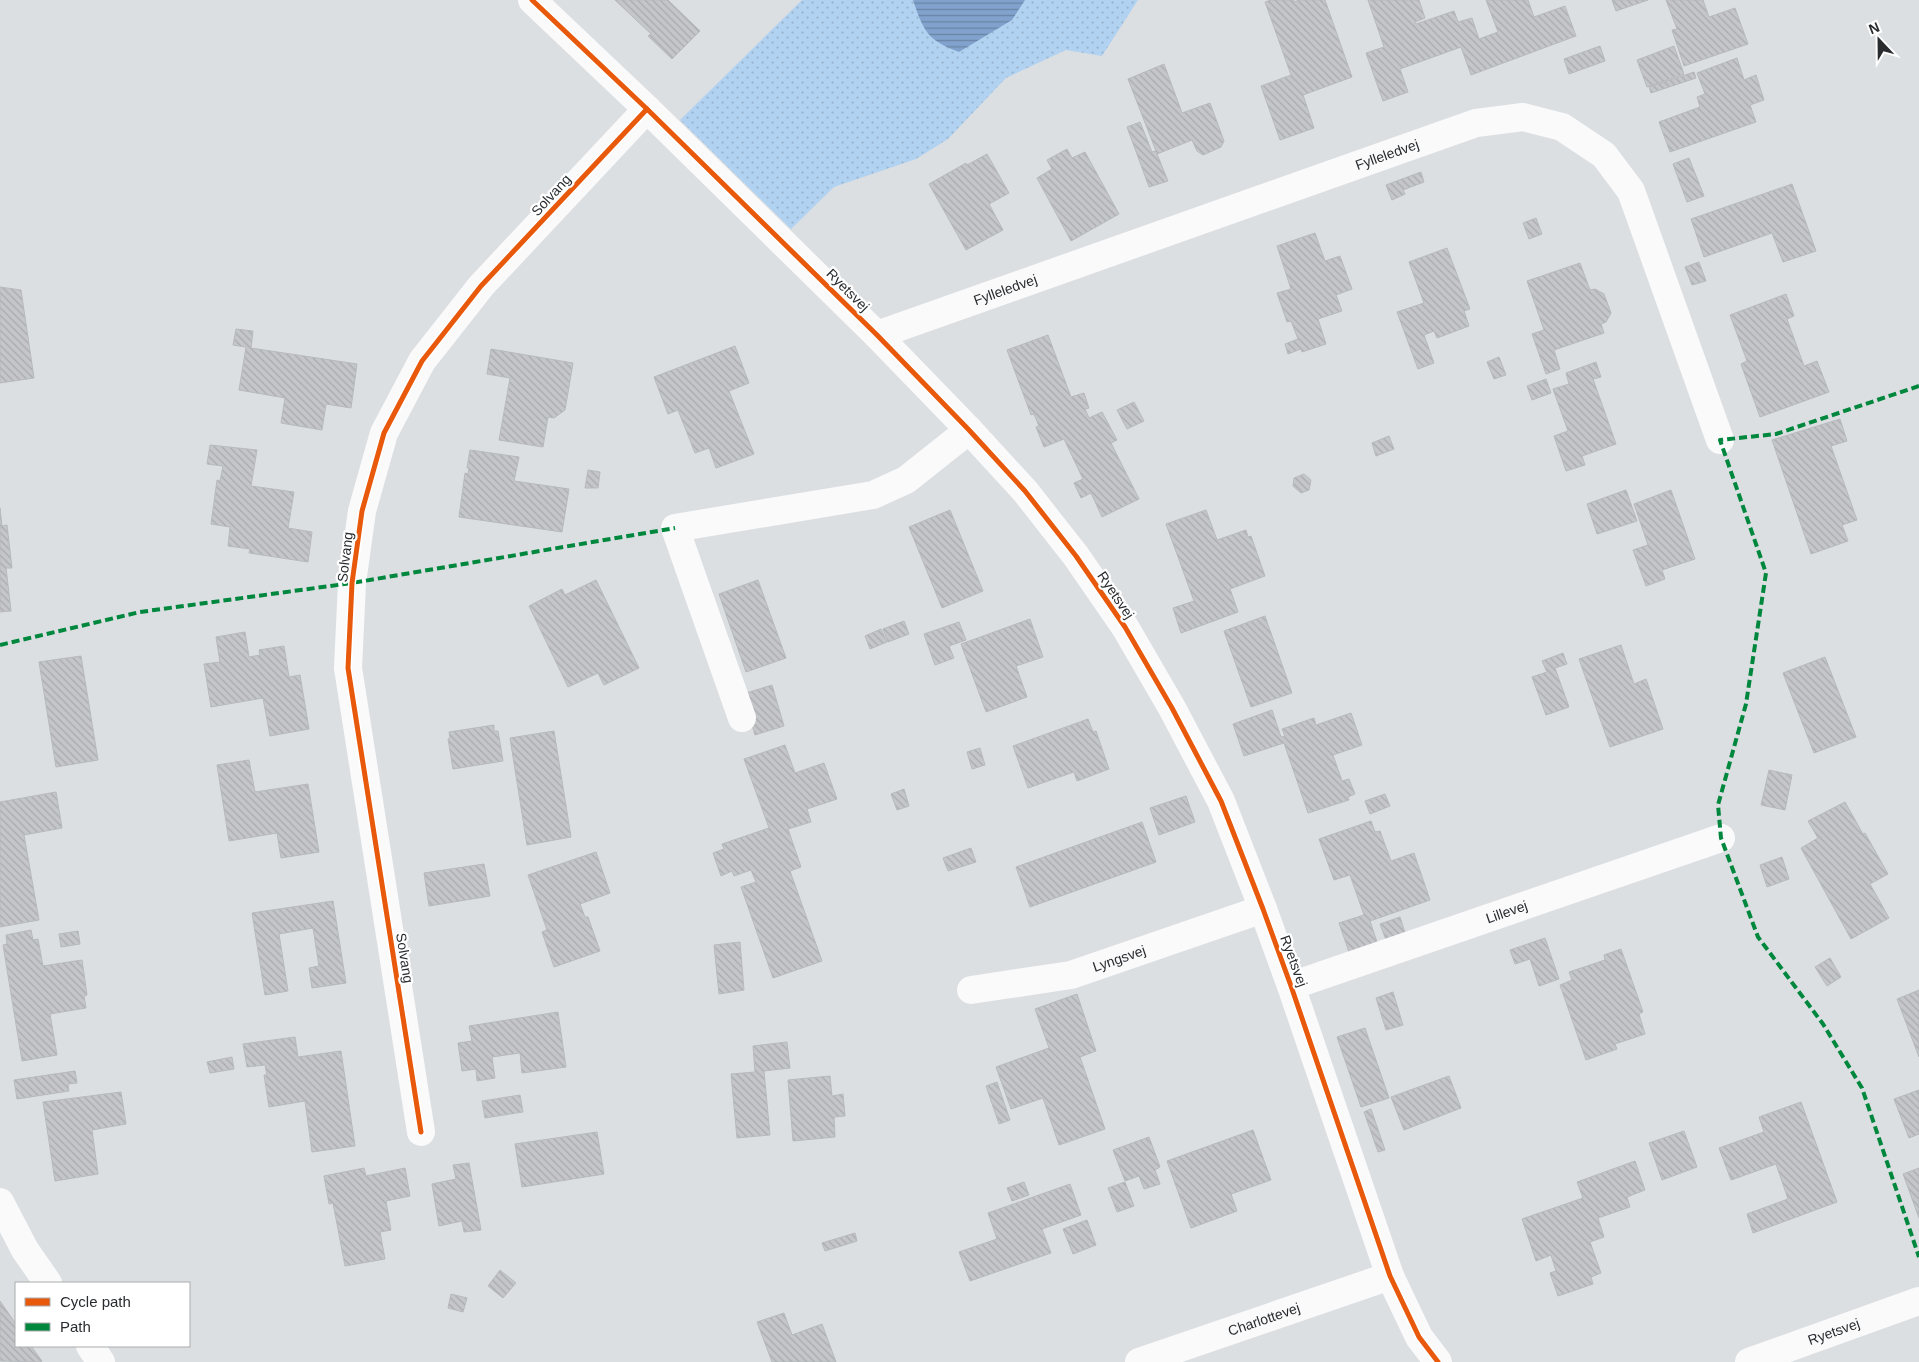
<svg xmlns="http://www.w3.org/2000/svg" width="1919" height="1362" font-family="Arial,sans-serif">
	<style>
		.grass { fill: url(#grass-dots) }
		.water { fill: url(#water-rules) }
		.building { fill: url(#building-back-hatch); stroke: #b7babd }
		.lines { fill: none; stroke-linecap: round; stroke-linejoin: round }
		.minor { stroke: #fafafb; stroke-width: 28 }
		.quiet { stroke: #00873e; stroke-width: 4; stroke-dasharray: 8 4; stroke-linecap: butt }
		.cycleway-casing { stroke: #fff; stroke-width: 8 }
		.cycleway { stroke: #e8590c; stroke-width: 5 }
		.labels { text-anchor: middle; stroke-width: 4.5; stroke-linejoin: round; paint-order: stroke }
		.street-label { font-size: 14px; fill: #292c2f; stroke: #fff }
	</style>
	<defs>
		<pattern id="grass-dots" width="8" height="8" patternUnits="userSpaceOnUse" patternTransform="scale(1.25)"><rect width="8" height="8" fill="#b1d2f1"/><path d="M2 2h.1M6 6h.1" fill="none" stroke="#98b4cf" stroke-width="1.8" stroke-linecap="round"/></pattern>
		<pattern id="water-rules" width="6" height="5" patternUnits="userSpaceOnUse" patternTransform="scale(1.25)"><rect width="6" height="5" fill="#80a2cc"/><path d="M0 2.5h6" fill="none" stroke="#6984a6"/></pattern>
		<pattern id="building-back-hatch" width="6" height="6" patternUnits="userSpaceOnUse" patternTransform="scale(1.25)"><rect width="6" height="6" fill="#c4c6c9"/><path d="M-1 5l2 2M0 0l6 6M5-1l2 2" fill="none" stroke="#a8aaad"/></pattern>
	</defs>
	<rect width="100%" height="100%" fill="#dcdfe2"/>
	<polygon class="grass" points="802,0 1138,0 1102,56 1066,50 1006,78 948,139 916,159 834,187 791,229 680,120"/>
	<path class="water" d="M913 0H1025L1012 20 959 52C927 40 924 32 913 0Z"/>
	<g class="building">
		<polygon points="615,0 668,0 700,31 672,59 648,36 651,34"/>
		<polygon points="1271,0 1294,0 1294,2 1299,0 1325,0 1352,77 1303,95 1314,128 1280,140 1261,86 1291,75 1265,2"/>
		<polygon points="1368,0 1419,0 1425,18 1415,22 1416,24 1454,11 1458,22 1472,18 1479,39 1498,32 1486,0 1528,0 1534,17 1565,6 1576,36 1471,75 1461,47 1400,69 1408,92 1383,101 1366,53 1384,47"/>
		<polygon points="1612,0 1648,0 1616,11"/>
		<polygon points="1666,0 1703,0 1709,17 1735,8 1748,44 1684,66 1672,30 1677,29"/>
		<polygon points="1600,46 1605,61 1569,74 1564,59"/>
		<polygon points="1674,46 1684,74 1647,87 1637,60"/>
		<polygon points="1737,58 1744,80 1756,75 1764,100 1750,105 1756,122 1670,152 1659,122 1700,107 1697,97 1705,94 1697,73"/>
		<polygon points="1164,64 1182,113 1210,103 1224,141 1221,147 1203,155 1197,151 1192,140 1157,154 1168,181 1149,187 1127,127 1140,122 1152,152 1156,151 1128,79"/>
		<polygon points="1694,72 1696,78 1651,93 1649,87"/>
		<polygon points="1067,149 1072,158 1085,152 1119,214 1071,241 1037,178 1052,169 1047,160"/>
		<polygon points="987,154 1009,193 989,204 1003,230 966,250 929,184 966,163 967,165"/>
		<polygon points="1689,158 1704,196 1687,202 1673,164"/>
		<polygon points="1421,172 1424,182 1403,190 1405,194 1392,200 1386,185"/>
		<polygon points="1792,184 1816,251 1783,262 1772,233 1704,257 1691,219"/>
		<polygon points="1536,218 1542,234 1529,239 1523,223"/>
		<polygon points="1315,233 1325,261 1340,256 1352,289 1336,295 1342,311 1318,319 1326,344 1302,352 1301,349 1288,354 1285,344 1298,339 1291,321 1287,322 1277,293 1291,289 1277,246"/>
		<polygon points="1447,248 1470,309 1464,311 1469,326 1437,338 1434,331 1424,335 1434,363 1418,369 1397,312 1424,303 1409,262"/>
		<polygon points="1699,262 1706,281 1692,285 1685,267"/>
		<polygon points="1580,263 1590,290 1595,289 1604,294 1611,313 1606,322 1601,324 1604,333 1554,350 1560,369 1546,374 1532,334 1544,330 1527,281"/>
		<polygon points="0,287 21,290 34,378 0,383"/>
		<polygon points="1786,294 1794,316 1787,319 1804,366 1817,361 1829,392 1760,417 1741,364 1747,361 1730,315"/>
		<polygon points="236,329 253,331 251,348 357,364 351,408 326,404 322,430 281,423 285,398 239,390 246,347 233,345"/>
		<polygon points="1048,335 1071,397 1084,393 1089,408 1085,409 1089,418 1102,412 1117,440 1111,443 1139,499 1102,517 1091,493 1081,498 1074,483 1083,479 1064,439 1044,447 1036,427 1039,426 1034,414 1031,415 1007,350"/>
		<polygon points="735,346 749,383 729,391 754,454 716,468 709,448 695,453 678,410 668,414 654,377"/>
		<polygon points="491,349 573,363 565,410 554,418 548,417 543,447 499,440 510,378 487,374"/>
		<polygon points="1499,357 1506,375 1494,379 1487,362"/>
		<polygon points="1596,362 1601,377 1593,379 1616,444 1582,456 1585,465 1566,471 1554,436 1568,431 1553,389 1569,384 1566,373"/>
		<polygon points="1546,379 1551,393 1532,400 1527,386"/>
		<polygon points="1134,402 1144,421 1127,429 1117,410"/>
		<polygon points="1840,419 1847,441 1831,446 1857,520 1842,525 1848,541 1811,554 1772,440"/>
		<polygon points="1389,436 1394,449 1376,456 1372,443"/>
		<polygon points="210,445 257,450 251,486 294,492 288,528 312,532 308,562 249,553 250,549 228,546 230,527 211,524 217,480 220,481 223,466 207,464"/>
		<polygon points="470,450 519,457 514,481 569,489 562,532 459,517 465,473 468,474 469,468 467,468"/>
		<polygon points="588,470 600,472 598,488 585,488"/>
		<polygon points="1304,474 1311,480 1309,490 1301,493 1293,486 1294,478"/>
		<polygon points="1626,490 1637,521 1597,534 1587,504"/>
		<polygon points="1671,490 1695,559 1662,570 1665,579 1646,586 1633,550 1648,545 1634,504"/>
		<polygon points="0,508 2,526 7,525 12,568 6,568 11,611 0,612"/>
		<polygon points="950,510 983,591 942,608 909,527"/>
		<polygon points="1206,510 1217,540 1246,530 1248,537 1251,536 1265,576 1230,589 1238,612 1181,633 1173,608 1194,601 1166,524"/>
		<polygon points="596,580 639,668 604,685 598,673 568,687 529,606 562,589 565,595"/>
		<polygon points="758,580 786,658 746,672 719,594"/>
		<polygon points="1265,616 1292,693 1251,707 1224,631"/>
		<polygon points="1030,619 1043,657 1016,666 1027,697 986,712 961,644"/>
		<polygon points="904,621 909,634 888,642 883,629"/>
		<polygon points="959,622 966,640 949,646 954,658 935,665 924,634"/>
		<polygon points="881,629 887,642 870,649 865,636"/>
		<polygon points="245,632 249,657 260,655 259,650 284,646 289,677 300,675 309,729 270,736 263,698 211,707 204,664 220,662 216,637"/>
		<polygon points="1621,645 1634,684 1646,679 1663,729 1610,747 1579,659"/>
		<polygon points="1563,653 1567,664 1555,668 1569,707 1546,715 1532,677 1547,672 1542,661"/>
		<polygon points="81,656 98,760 56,767 39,662"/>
		<polygon points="1825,657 1856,737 1814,753 1783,673"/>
		<polygon points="772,685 784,726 755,735 743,694"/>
		<polygon points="1272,710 1281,737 1285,736 1282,729 1314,718 1316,725 1351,713 1362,745 1333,755 1342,781 1349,779 1355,794 1348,797 1349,800 1308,813 1284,743 1244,756 1233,724"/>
		<polygon points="1088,719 1093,732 1096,731 1109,769 1077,781 1074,772 1028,788 1013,746"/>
		<polygon points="494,725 494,731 498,731 503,761 453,769 448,739 450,738 449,732"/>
		<polygon points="554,731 571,837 527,845 510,738"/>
		<polygon points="785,745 795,773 824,763 837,799 807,809 811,822 788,829 801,867 790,871 822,961 773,978 741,887 756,882 751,870 734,876 732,871 721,876 713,853 724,849 722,844 769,828 744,759"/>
		<polygon points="980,748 985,765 972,769 967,752"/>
		<polygon points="249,760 255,792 308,784 319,852 281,858 277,833 229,841 217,765"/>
		<polygon points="1769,770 1792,775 1785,810 1761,805"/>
		<polygon points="904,789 909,806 897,810 891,794"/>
		<polygon points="56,792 62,828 24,835 39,920 0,927 0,802"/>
		<polygon points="1385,794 1390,806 1370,814 1365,801"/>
		<polygon points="1186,796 1195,822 1159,835 1150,808"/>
		<polygon points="1845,802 1863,834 1865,833 1888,874 1870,884 1889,918 1851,939 1801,848 1818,838 1808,821"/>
		<polygon points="1371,821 1375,832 1380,831 1391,861 1414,853 1430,900 1370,921 1377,942 1349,952 1339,923 1364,915 1350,875 1334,880 1319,839"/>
		<polygon points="1142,822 1156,862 1030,907 1016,867"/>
		<polygon points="971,848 976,862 948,871 943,858"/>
		<polygon points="596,852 610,893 580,904 585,917 588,917 600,951 554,967 542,932 547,930 528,875"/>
		<polygon points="1782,857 1789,879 1767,887 1760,865"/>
		<polygon points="484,864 490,896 429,906 424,873"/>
		<polygon points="333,901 346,983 312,988 309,968 319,966 313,928 279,934 288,991 265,995 252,913"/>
		<polygon points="1400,917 1405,933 1386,940 1380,924"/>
		<polygon points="31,930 33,940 38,939 43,966 82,960 87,995 84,996 86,1008 50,1014 57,1055 22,1061 3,945 7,944 6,935"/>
		<polygon points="78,931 80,944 61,947 59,934"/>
		<polygon points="1545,938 1559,979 1539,986 1530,959 1515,964 1510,950"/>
		<polygon points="740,942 744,990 719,994 714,945"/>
		<polygon points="1621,949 1643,1012 1639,1014 1645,1034 1615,1044 1617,1049 1586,1060 1560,985 1572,980 1569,972 1605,960 1604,955"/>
		<polygon points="1830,958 1841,977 1827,986 1815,967"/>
		<polygon points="1919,990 1919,1057 1897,999"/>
		<polygon points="1393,992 1403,1025 1386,1030 1376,998"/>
		<polygon points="1077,994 1096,1051 1080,1057 1105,1129 1059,1145 1043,1098 1011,1109 996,1067 1049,1048 1035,1009"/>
		<polygon points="558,1012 566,1067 522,1073 520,1053 492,1057 495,1078 477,1081 476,1069 462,1071 458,1043 472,1041 469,1026"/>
		<polygon points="1365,1028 1389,1098 1361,1107 1337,1037"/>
		<polygon points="295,1037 298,1057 341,1051 355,1146 312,1152 305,1101 269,1107 264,1075 267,1075 265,1065 247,1067 243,1044"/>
		<polygon points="787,1042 790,1068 764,1071 770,1135 737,1138 731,1074 755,1072 753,1046"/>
		<polygon points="232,1057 234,1069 210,1073 207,1062"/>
		<polygon points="75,1071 77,1083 68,1084 69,1091 17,1099 14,1080"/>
		<polygon points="830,1076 832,1096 843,1094 845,1116 834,1117 835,1137 793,1141 788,1080"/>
		<polygon points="1449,1076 1461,1108 1404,1130 1391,1097"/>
		<polygon points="997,1082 1010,1120 999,1124 986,1086"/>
		<polygon points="1919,1090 1919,1134 1909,1138 1894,1099"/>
		<polygon points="121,1092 126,1124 92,1130 98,1174 55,1181 43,1102"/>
		<polygon points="520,1095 523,1112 485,1118 482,1101"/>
		<polygon points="1801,1102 1837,1202 1753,1233 1747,1214 1788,1199 1776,1164 1731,1180 1719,1148 1764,1132 1759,1117"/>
		<polygon points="1371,1109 1385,1150 1378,1152 1364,1112"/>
		<polygon points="1253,1130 1271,1180 1231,1194 1237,1211 1191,1228 1167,1161"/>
		<polygon points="1684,1131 1697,1167 1662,1180 1649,1143"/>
		<polygon points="597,1132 604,1174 522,1187 515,1144"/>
		<polygon points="1149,1137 1160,1167 1155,1170 1160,1184 1144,1189 1139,1176 1125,1181 1113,1150"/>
		<polygon points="1635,1161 1645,1190 1627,1197 1630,1207 1598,1218 1604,1237 1590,1242 1601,1273 1591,1277 1593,1284 1558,1296 1550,1273 1556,1271 1551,1255 1536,1261 1522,1219 1583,1198 1577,1182"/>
		<polygon points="469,1163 481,1230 464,1232 462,1221 439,1226 432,1184 456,1179 453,1165"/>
		<polygon points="364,1168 366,1176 405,1168 410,1196 386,1201 391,1230 380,1232 385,1259 345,1266 333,1203 329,1204 324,1176"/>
		<polygon points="1919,1168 1919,1218 1903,1174"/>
		<polygon points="1024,1182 1029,1195 1012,1201 1007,1188"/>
		<polygon points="1125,1182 1134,1206 1117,1212 1108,1188"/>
		<polygon points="1070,1184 1081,1215 1042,1229 1051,1253 970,1281 959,1252 997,1239 988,1213"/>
		<polygon points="1087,1220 1096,1245 1073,1254 1063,1229"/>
		<polygon points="855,1233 857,1241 825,1251 822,1243"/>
		<polygon points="500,1270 516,1283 503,1298 488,1286"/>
		<polygon points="451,1294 467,1298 463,1312 448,1308"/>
		<polygon points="0,1301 16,1324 16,1346 31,1346 42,1361 40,1362 0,1361"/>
		<polygon points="784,1313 792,1335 822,1324 836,1362 772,1362 757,1322"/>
	</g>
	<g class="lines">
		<g class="minor">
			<polyline points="532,0 647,109 877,335 969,430 1025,491 1076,556 1125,627 1172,708 1221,801 1263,909 1291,986 1390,1276 1419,1337 1438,1362"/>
			<path id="s1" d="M877 335 1476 123 1523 117 1562 127 1604 155 1631 191 1720 440"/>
			<polyline points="742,718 675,528 873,495 906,480 969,430"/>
			<path id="s2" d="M1291 986 1721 838"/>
			<path id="s3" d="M971 990 1071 975 1263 909"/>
			<polyline points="421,1132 348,668 352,583 362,511 384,433 422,361 481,286 647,109"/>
			<polyline points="0,1202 25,1250 48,1283"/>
			<polyline points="90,1346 101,1362"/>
			<path id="s4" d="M1139 1362 1390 1276"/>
			<path id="s5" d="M1749 1362 1919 1301"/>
		</g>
		<g class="quiet">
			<polyline points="1919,386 1776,434 1720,440 1766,573 1746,704 1718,805 1721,838 1758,937 1823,1024 1862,1088 1919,1257"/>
			<polyline points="0,645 140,612 352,583 675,528"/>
		</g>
		<g class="cycleway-casing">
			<g id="cycleway">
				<polyline points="532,0 647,109 877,335 969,430 1025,491 1076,556 1125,627 1172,708 1221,801 1263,909 1291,986 1390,1276 1419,1337 1438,1362"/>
				<polyline points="421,1132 348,668 352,583 362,511 384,433 422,361 481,286 647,109"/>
			</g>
		</g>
		<use href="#cycleway" class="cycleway"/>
	</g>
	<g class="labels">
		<g class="street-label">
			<text dy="5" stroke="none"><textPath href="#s1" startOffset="541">Fylleledvej</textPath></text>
			<text transform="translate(551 195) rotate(-47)" y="5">Solvang</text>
			<text dy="5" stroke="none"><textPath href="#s1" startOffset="136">Fylleledvej</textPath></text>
			<text transform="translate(848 290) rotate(45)" y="5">Ryetsvej</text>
			<text transform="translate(345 557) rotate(-83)" y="5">Solvang</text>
			<text transform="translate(1116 595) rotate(56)" y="5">Ryetsvej</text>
			<text dy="5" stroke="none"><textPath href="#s2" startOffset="228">Lillevej</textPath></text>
			<text transform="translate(405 958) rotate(81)" y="5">Solvang</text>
			<text dy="5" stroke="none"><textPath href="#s3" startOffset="152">Lyngsvej</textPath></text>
			<text transform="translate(1294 961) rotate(70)" y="5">Ryetsvej</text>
			<text dy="5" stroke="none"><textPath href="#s4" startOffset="132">Charlottevej</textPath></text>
			<text dy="5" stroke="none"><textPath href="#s5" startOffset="90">Ryetsvej</textPath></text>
		</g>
	</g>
	<rect x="15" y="1282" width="175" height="65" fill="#ffffff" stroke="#a9abac"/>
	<rect x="25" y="1298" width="25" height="8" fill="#e8590c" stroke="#a9abac"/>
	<text x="60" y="1307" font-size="15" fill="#292c2f">Cycle path</text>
	<rect x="25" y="1323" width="25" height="8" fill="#00873e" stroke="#a9abac"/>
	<text x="60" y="1332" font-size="15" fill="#292c2f">Path</text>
	<g transform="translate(1879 40) rotate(338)" stroke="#ffffff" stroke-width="4" paint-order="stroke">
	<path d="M0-4L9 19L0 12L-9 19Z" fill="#292c2f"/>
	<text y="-8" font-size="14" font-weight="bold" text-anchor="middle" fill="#292c2f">N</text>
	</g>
</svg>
